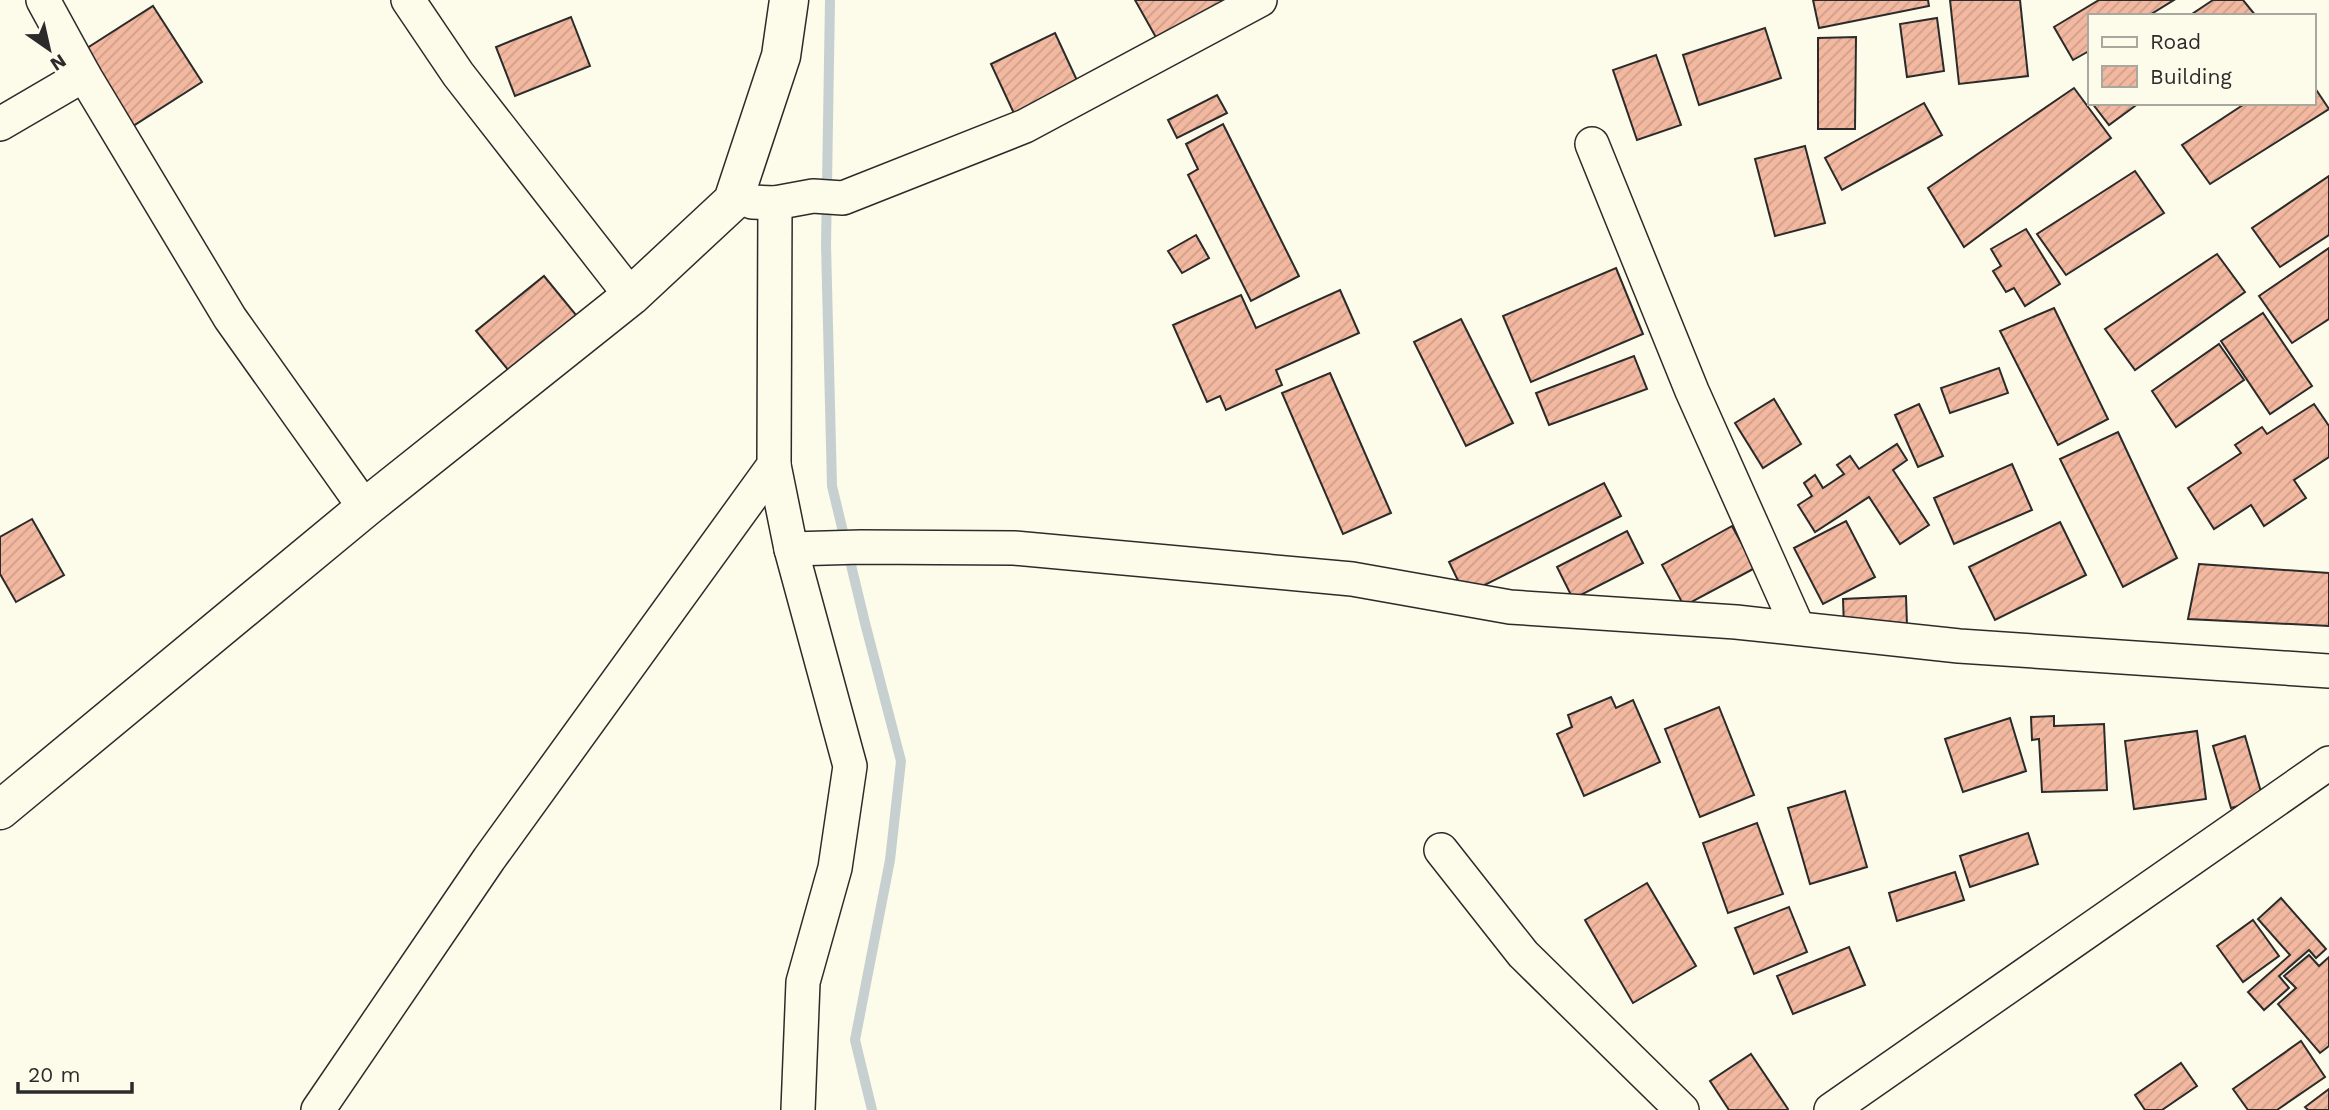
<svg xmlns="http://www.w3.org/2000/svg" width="2329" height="1110" font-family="'Work Sans',sans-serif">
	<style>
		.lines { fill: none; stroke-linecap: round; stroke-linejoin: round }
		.stream { stroke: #c7d0d0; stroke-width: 10 }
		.building { fill: url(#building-hatch); stroke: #2b2b2b; stroke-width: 2 }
		.street-casing { stroke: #2b2b2b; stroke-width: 36 }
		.secondary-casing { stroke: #2b2b2b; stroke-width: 41 }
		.street { stroke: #fdfbea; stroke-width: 33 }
		.secondary { stroke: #fdfbea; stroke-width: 38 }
	</style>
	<defs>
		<pattern id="building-hatch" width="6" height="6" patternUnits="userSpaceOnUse" patternTransform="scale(1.75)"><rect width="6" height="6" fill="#f2b8a0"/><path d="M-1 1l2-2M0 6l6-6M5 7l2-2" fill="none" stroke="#d09e8a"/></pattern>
	</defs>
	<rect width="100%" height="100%" fill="#fdfbea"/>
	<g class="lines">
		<polyline class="stream" points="830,0 826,245 832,486 865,623 901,761 890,860 855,1040 872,1110"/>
	</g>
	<g class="building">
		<polygon points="1135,0 1232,0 1158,41"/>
		<polygon points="1813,0 1928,0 1929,6 1819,28"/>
		<polygon points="1950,0 2020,0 2028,76 1959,84"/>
		<polygon points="2099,0 2174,0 2148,16 2089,16 2089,51 2073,60 2054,27"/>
		<polygon points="2213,0 2243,0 2256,16 2189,16"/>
		<polygon points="153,6 202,82 133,126 84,50"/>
		<polygon points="571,17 590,66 515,96 496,47"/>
		<polygon points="1937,18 1944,71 1907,77 1900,24"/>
		<polygon points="1765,28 1781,78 1699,105 1683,55"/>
		<polygon points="1055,33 1081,89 1017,120 991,64"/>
		<polygon points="1856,37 1855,129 1818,129 1818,38"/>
		<polygon points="1656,55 1681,125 1637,140 1613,70"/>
		<polygon points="2313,85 2329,109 2210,184 2182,145 2246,103 2313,103"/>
		<polygon points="2074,88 2111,138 1964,247 1928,188"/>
		<polygon points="1217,95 1227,113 1177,138 1168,120"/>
		<polygon points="1924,103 1942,135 1842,190 1825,158"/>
		<polygon points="2092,103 2139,103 2109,125"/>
		<polygon points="1223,124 1299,276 1251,301 1188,175 1198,169 1186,144"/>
		<polygon points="1805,146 1825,223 1775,236 1755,159"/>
		<polygon points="2135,171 2164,213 2066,275 2037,234"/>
		<polygon points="2329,176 2329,235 2280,267 2252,228"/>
		<polygon points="2026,229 2060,284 2025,306 2014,288 2006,292 1993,271 2001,266 1991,249"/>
		<polygon points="1196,235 1209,258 1182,273 1168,251"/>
		<polygon points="2329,248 2329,319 2292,343 2259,296"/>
		<polygon points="2217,254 2245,292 2135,370 2105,329"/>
		<polygon points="1616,268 1643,334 1531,382 1503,316"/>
		<polygon points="544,276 581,321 514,377 476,331"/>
		<polygon points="1340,290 1359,333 1276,370 1282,385 1226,410 1220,396 1207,402 1173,325 1241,295 1256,328"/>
		<polygon points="2054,308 2108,419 2058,445 2000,331"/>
		<polygon points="2263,313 2312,386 2270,414 2221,341"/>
		<polygon points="1461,319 1513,423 1466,446 1414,342"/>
		<polygon points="2219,344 2244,380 2176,427 2152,391"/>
		<polygon points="1634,356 1647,389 1549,425 1536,393"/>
		<polygon points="1999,368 2008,393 1950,413 1941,388"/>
		<polygon points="1330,373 1391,513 1343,534 1282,393"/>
		<polygon points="1774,399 1801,444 1763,468 1735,423"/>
		<polygon points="1919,404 1943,456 1918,467 1895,415"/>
		<polygon points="2314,404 2329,426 2329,457 2294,480 2306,498 2264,526 2251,505 2214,529 2188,488 2241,453 2235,445 2262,427 2267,434"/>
		<polygon points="2118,432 2177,558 2123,587 2060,459"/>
		<polygon points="1897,444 1907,460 1893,470 1929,525 1900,544 1869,497 1815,532 1798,505 1812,496 1804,483 1815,475 1823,488 1844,474 1837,465 1850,456 1859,469"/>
		<polygon points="2012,464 2032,510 1954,544 1934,498"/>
		<polygon points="1604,483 1621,516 1465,595 1449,562"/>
		<polygon points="32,519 64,575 16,602 0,574 0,537"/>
		<polygon points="1846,521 1875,577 1823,604 1794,548"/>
		<polygon points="2060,522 2086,575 1995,620 1969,567"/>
		<polygon points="1732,526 1755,568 1684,606 1662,565"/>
		<polygon points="1627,531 1643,563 1573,599 1557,567"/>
		<polygon points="2199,564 2329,573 2329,626 2188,619"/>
		<polygon points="1906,596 1907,626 1844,629 1843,599"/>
		<polygon points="1611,697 1616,708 1633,700 1660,762 1584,796 1557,734 1572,727 1568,715"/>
		<polygon points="1719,707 1754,795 1700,817 1665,729"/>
		<polygon points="2054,716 2054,726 2104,724 2107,790 2042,792 2039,739 2032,740 2031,717"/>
		<polygon points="2010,718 2026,771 1963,792 1945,739"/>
		<polygon points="2197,731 2206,799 2134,809 2125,741"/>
		<polygon points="2245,736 2263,799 2231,808 2213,746"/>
		<polygon points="1845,791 1867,867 1810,884 1788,808"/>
		<polygon points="1757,823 1783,894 1728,913 1703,843"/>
		<polygon points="2028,833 2038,864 1970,887 1960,856"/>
		<polygon points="1955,872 1964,900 1897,921 1889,893"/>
		<polygon points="1647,883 1696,966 1633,1003 1585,920"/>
		<polygon points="2281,898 2326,949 2316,958 2309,950 2279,976 2289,988 2264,1010 2248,992 2290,955 2258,919"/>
		<polygon points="1789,907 1807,952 1754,974 1735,928"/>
		<polygon points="2253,920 2279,956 2243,982 2217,946"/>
		<polygon points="1849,947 1865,985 1793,1014 1777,976"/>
		<polygon points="2309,955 2319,966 2329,957 2329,1046 2320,1053 2278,1004 2296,988 2284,976"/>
		<polygon points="2301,1041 2325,1077 2277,1110 2248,1110 2233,1089"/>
		<polygon points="1751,1054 1788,1109 1787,1110 1729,1110 1710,1081"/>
		<polygon points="2181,1063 2197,1086 2162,1110 2145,1110 2135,1095"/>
		<polygon points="2329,1089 2329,1110 2308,1110 2305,1107"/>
	</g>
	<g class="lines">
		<g class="street-casing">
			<g id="street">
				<polyline points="43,0 84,75 230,318 365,508"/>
				<polyline points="408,0 458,74 631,296"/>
				<polyline points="0,124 84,75"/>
				<polyline points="1592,144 1692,391 1798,628"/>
				<polyline points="752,202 775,203 813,196 843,198 1025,126 1260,0"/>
				<polyline points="774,465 791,549 850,766 835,868 803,982 798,1110"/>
				<polyline points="791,549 861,547 1014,548 1352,579 1510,607 1736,622 1959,646 2329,671"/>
				<polyline points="1441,850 1523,954 1682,1110"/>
				<polyline points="318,1110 489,859 774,465 775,203"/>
				<polyline points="1831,1110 2329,763"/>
			</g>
		</g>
		<g class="secondary-casing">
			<polyline id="secondary" points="0,810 365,508 631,296 733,201 781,56 789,0"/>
		</g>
		<use href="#street" class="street"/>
		<use href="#secondary" class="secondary"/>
	</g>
	<rect x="2088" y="14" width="228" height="91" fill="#fdfbea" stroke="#a9a89e" stroke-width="2"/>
	<rect x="2102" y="37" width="35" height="10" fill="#fdfbea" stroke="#a9a89e" stroke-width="2"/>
	<text x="2150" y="49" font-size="21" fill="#2b2b2b">Road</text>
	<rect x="2102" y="66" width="35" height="21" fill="url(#building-hatch)" stroke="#a9a89e" stroke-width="2"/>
	<text x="2150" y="84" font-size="21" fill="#2b2b2b">Building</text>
	<g transform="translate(49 49) rotate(146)" stroke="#fdfbea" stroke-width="5" paint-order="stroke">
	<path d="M0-5L12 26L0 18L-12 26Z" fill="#2b2b2b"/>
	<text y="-10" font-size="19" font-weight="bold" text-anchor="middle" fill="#2b2b2b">N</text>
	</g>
	<path d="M18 1082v10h114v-10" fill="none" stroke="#2b2b2b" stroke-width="3.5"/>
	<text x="28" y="1082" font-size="21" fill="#2b2b2b" stroke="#fdfbea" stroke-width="5" paint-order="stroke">20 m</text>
</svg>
